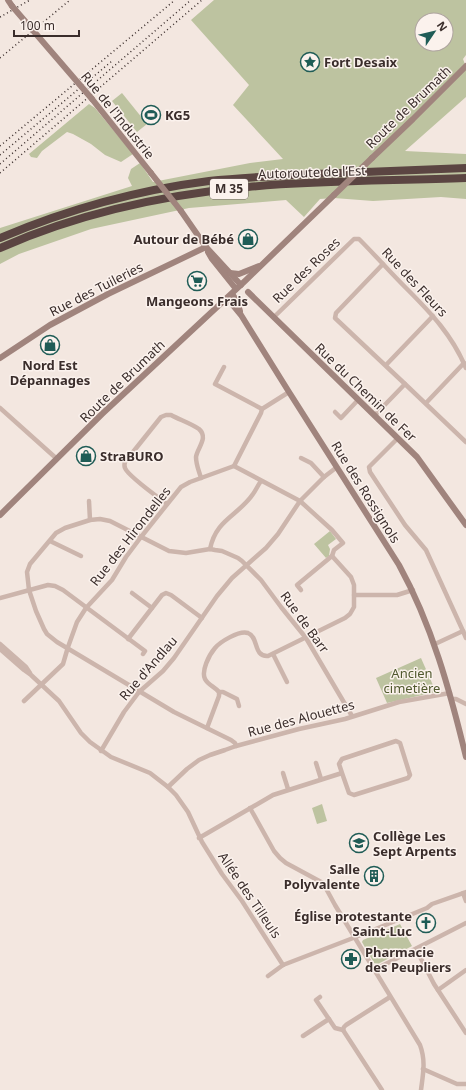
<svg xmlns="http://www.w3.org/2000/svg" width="466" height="1090" font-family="'Noto Sans',sans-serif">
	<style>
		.green { fill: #bdc3a0; fill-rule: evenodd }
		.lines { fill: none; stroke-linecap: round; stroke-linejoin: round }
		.street { stroke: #ccb5ac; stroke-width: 4.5 }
		.secondary { stroke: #a0847d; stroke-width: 6 }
		.highway { stroke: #5b4542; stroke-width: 8 }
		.rail { stroke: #3a2d2b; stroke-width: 1.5; stroke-dasharray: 1 3; stroke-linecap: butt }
		.secondary-bridge { stroke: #a0847d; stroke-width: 6 }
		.labels { text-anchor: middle; stroke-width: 3; stroke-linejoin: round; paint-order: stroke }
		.shield { fill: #fbf2ed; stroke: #746865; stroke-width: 1 }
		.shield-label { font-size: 12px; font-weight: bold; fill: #3a2d2b }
		.poi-label { font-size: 13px; font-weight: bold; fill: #3a2d2b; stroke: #fbf2ed; text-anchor: start }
		.street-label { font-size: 13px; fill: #3a2d2b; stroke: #fbf2ed }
		.park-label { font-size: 13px; fill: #50592e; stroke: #fbf2ed }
	</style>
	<rect width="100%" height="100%" fill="#f3e7e0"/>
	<g class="green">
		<path d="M214 0H466V55L463 59 466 67V97L405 151 466 154V199L441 197 373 201 334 198 320 199 304 217 286 200 189 208 91 229 19 254 0 264V228L132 186 128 178 131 169 140 163 153 182 250 163 283 159 233 105 249 85 191 20ZM422 20H446V44H422Z"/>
		<polygon points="122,93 147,124 137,132 112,101"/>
		<polygon points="89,104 95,108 133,154 121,162 105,155 91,144 73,134 67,132 42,151 37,158 31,157 29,154"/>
		<polygon points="330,531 336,539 328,545 330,549 329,556 326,558 314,544"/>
		<polygon points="421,658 436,692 387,703 376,678"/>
		<polygon points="322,804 327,821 317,824 312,808"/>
		<polygon points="400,924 412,946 378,964 374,963 362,942 363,940"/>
	</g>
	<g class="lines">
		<g class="street">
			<path d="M274 317 354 239H359C375 255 390 272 406 288 431 313 452 335 466 368"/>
			<polyline points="386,365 433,316"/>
			<polyline points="224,367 215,384 262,409"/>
			<polyline points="405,384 466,442"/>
			<polyline points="426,403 464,363"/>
			<polyline points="0,408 57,459"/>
			<polyline points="335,412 341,418 358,400"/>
			<polyline points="375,415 405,384 335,318 336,313 383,264"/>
			<polyline points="398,438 369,467 370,472 405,525 426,550 463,631 435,644"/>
			<polyline points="301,458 311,463 324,477"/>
			<polyline points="234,466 300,501 332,530 343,543 334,550 332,556"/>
			<polyline points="89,501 90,520"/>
			<path d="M167 504C159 498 128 476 125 468 124 466 124 465 125 462L161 417 166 415H171C178 419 192 424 199 429 209 438 197 448 196 457 196 465 199 471 201 478"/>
			<polyline points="50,541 81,556"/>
			<path d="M210 549C216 519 238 516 253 494 256 490 258 485 261 481"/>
			<polyline points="301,590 297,585 332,556"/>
			<polyline points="132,593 152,608"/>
			<polyline points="354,595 397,595 413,590"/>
			<polyline points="0,598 48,585 55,586 63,590 145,651 143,654"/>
			<polyline points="463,631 466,638"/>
			<polyline points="128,639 162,595 166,593 171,595 202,618"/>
			<polyline points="0,644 26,667 30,673"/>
			<polyline points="0,649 24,670 31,675 59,701 81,733 90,742 111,757 150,773 168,787 176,795 188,812 202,842 222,874 242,901 283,965"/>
			<polyline points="273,654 287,682"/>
			<polyline points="219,692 223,692 237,699 239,706"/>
			<polyline points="451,699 456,699 466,704"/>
			<polyline points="24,701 63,664 68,647 77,622 86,608 112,580 126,557 141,537 181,487 190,482 234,466 261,413 262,409 289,392"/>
			<path d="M207 728 219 696V692C215 687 208 685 205 679 201 671 209 655 215 648 220 642 239 630 248 633 259 637 253 657 268 656L345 618 350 614 354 607V585L351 577 332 556"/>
			<polyline points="236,746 235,743 231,740 174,712 57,642 47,634 44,629 36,611 29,590 27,572 30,564 56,533 65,528 90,520 100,519 110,521 169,551 186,553 210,549 215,550 222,551 238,558 242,561 261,580 281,607 306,638 352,716"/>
			<polyline points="101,751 124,712 139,692 163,671 174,658 217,596 232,578 266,548 278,534 300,501 324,477 337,467"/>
			<polyline points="316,763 321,779"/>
			<polyline points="283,773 288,789"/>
			<polyline points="168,787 187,769 199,760 210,755 225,750 236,746 299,729 345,719 399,702 450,693"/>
			<path d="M250 808 274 851 280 858 286 863 323 883 335 905 420 1045C426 1061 423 1074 421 1090"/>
			<polyline points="199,838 273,795 342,773 339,764 342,759 396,741 400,743 410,775 408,778 354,795 349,793 342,773"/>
			<polyline points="463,893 466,901"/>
			<polyline points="416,949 434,984 466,1033"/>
			<polyline points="374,970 466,923"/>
			<polyline points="268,976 283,965 361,935 427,908 432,904 466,892"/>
			<polyline points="438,990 466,970"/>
			<polyline points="320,997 316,1000 335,1028 343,1030 344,1027 346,1025 390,997"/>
			<polyline points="343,1030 382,1090"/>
			<polyline points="303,1036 329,1019"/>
			<polyline points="423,1069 457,1084 466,1084"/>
		</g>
		<g class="secondary">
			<polyline points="8,0 12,6"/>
			<polyline points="92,99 151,173"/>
			<polyline points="372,158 413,119 466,66"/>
			<polyline points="181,211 206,247 241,285"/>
			<polyline points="208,252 212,259 236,289"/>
			<polyline points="230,273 239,274 259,266"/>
			<polyline points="248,292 417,457 466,525"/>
			<polyline points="232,294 237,301 240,311"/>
			<path d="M226 299 232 304 241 315 289 392 399 565C432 625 450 691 466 757"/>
			<polyline points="0,358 50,325 108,294 206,247"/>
			<polyline points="0,515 102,414 245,281 334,195"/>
		</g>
		<g class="highway">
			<path d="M0 238C66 210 138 190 209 181 244 177 280 176 315 174 365 172 416 170 466 168"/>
			<path d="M0 248C79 213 163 195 248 187 321 180 394 181 466 178"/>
		</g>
		<g class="rail">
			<polyline points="0,17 30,0"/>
			<polyline points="0,58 70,0"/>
			<polyline points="0,146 175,0"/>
			<polyline points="0,155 112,61"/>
			<polyline points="0,164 191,0"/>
			<polyline points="0,173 202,0"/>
		</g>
		<g class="secondary-bridge">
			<polyline points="12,6 92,99"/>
			<polyline points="151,173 181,211"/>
			<polyline points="334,195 372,158"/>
		</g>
	</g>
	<defs>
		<g id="sight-ring" transform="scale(1)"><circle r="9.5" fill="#fbf2ed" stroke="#1f5c56" stroke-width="1.5"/><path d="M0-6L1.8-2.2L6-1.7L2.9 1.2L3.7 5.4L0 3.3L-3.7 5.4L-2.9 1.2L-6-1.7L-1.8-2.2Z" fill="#1f5c56"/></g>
		<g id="stadium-ring" transform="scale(1)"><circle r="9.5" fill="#fbf2ed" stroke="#1f5c56" stroke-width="1.5"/><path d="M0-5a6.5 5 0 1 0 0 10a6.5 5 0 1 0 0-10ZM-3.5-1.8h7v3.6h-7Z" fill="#1f5c56"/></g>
		<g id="shop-ring" transform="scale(1)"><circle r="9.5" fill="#fbf2ed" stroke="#1f5c56" stroke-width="1.5"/><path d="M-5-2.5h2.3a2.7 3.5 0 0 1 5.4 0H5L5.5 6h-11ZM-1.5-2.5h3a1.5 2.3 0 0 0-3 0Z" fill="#1f5c56"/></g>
		<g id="supermarket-ring" transform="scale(1)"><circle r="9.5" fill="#fbf2ed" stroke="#1f5c56" stroke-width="1.5"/><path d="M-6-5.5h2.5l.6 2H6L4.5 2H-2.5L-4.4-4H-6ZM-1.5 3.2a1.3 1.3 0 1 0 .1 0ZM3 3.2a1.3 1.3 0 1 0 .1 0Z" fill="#1f5c56"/></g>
		<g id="school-ring" transform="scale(1)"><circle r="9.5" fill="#fbf2ed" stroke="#1f5c56" stroke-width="1.5"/><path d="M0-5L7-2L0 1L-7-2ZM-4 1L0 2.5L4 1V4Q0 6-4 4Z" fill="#1f5c56"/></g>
		<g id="building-ring" transform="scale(1)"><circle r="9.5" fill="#fbf2ed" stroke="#1f5c56" stroke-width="1.5"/><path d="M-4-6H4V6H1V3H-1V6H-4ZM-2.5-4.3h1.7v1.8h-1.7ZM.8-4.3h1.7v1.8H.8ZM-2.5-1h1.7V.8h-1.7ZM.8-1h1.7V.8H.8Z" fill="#1f5c56"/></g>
		<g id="church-ring" transform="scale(1)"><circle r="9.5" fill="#fbf2ed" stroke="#1f5c56" stroke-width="1.5"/><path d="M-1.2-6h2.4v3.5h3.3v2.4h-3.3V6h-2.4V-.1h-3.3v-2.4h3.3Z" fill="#1f5c56"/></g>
		<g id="pharmacy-ring" transform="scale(1)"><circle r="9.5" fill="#fbf2ed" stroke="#1f5c56" stroke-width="1.5"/><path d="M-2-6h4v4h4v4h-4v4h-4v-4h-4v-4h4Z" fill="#1f5c56"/></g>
	</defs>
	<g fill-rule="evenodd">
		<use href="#sight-ring" x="310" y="62"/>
		<use href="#stadium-ring" x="151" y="115"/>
		<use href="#shop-ring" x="248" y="239"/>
		<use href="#supermarket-ring" x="197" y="281"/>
		<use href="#shop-ring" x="50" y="345"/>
		<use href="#shop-ring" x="86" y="456"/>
		<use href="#school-ring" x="359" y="843"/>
		<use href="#building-ring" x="374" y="876"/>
		<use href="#church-ring" x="426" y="923"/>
		<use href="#pharmacy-ring" x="351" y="959"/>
	</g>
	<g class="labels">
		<rect class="shield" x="210" y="179" width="38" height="20" rx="3"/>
		<g class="shield-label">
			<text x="229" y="193">M 35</text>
		</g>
		<g class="poi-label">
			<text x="324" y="67">Fort Desaix</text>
			<text x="165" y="120">KG5</text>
			<text x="234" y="244" text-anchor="end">Autour de Bébé</text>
			<text x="197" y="306" text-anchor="middle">Mangeons Frais</text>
			<text x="50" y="370" text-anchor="middle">Nord Est<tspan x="50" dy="15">Dépannages</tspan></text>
			<text x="100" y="461">StraBURO</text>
			<text x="373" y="841">Collège Les<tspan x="373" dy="15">Sept Arpents</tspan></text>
			<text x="360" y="874" text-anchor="end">Salle<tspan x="360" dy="15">Polyvalente</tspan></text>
			<text x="412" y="921" text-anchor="end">Église protestante<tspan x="412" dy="15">Saint-Luc</tspan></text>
			<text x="365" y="957">Pharmacie<tspan x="365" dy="15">des Peupliers</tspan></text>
		</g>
		<g class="street-label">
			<text transform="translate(408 107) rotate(-44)" y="5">Route de Brumath</text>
			<text transform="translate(118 115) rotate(51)" y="5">Rue de l'Industrie</text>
			<text transform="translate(312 172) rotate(-2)" y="5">Autoroute de l’Est</text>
			<text transform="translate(306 270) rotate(-44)" y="5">Rue des Roses</text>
			<text transform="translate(415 282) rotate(47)" y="5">Rue des Fleurs</text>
			<text transform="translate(96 289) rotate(-27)" y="5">Rue des Tuileries</text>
			<text transform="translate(122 381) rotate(-44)" y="5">Route de Brumath</text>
			<text transform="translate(366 392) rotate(44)" y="5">Rue du Chemin de Fer</text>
			<text transform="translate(366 492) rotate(58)" y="5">Rue des Rossignols</text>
			<text transform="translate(130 536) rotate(-52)" y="5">Rue des Hirondelles</text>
			<text transform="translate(305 622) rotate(54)" y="5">Rue de Barr</text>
			<text transform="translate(148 668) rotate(-49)" y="5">Rue d'Andlau</text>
			<text transform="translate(301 718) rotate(-15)" y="5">Rue des Alouettes</text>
			<text transform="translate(250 895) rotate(56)" y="5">Allée des Tilleuls</text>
		</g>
		<g class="park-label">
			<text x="412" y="678">Ancien<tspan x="412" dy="15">cimetière</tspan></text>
		</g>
	</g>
	<g transform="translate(434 32) rotate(55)"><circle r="19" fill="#fbf2ed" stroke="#aea39f"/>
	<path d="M0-3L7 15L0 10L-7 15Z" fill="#1f5c56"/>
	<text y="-6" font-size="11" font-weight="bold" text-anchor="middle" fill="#3a2d2b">N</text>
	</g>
	<path d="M14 30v6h65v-6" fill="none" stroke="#3a2d2b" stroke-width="2"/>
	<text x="20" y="30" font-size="12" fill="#3a2d2b" stroke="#fbf2ed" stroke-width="3" paint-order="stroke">100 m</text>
</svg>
